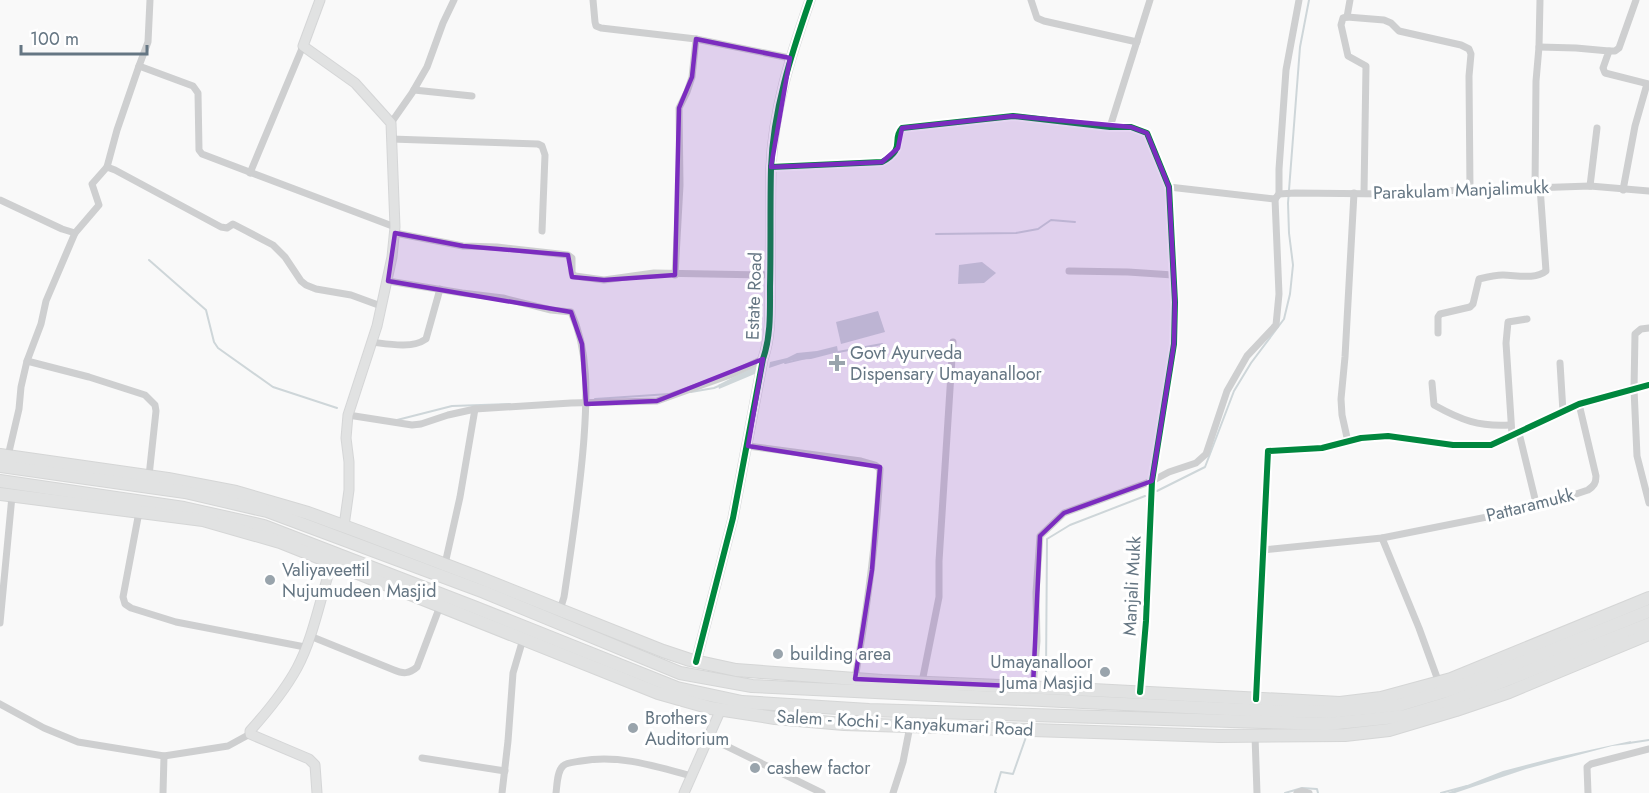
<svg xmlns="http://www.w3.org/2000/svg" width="1649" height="793" font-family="Jost,sans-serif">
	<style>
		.water { fill: #ced6d9 }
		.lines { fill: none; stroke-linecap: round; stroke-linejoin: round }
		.stream { stroke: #ced6d9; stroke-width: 2 }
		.secondary-casing { stroke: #d5d6d7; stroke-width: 11 }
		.highway-casing { stroke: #d5d6d6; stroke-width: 14 }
		.street { stroke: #cecfd0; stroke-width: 7 }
		.secondary { stroke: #e1e2e2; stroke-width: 9 }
		.highway { stroke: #e1e2e2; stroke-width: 12 }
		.cycleway-casing { stroke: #fff; stroke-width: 10 }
		.cycleway { stroke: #00873e; stroke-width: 6 }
		.marked { fill: #7b2cbf; fill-opacity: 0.2; stroke: #7b2cbf; stroke-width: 4.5; stroke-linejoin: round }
		.poi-dot { fill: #99a4ac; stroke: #fff; stroke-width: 2 }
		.labels { text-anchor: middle; stroke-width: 6; stroke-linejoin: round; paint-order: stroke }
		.street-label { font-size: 18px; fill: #657683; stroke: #fff }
		.poi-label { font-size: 18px; fill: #657683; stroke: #fff; text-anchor: start }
	</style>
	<rect width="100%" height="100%" fill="#f9f9f9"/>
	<g class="water">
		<polygon points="982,262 996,273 984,283 958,284 959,265"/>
		<polygon points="878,311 885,332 841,344 836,322"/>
		<polygon points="837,346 838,352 811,359 793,360 769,368 770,362 787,358 797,353 817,351"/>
		<polygon points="759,364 757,373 719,389 718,385"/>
		<polygon points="1631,741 1630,744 1612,746 1526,769 1455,793 1447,793 1503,771 1553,758"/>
	</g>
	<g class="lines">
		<g class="stream">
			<polyline points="936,234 1016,233 1038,229 1051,220 1075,222"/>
			<polyline points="149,260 206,310 214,342 218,348 273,387 337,408"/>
			<polyline points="838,352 882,344"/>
			<polyline points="785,363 806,358"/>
			<polyline points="691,392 714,388 721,385"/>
			<polyline points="595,399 669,394"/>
			<polyline points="397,420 452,406 510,404"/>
			<polyline points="1157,491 1205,467 1234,391 1251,363 1284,319 1290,294 1293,265 1289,233 1288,203 1300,47 1309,0"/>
			<polyline points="1046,673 1047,539 1070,525 1145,496"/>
			<polyline points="1629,743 1649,740"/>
			<polyline points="996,793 995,792 1001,772 1013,774 1026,737"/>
			<polyline points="1285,793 1302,788 1317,789 1318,793"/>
			<polyline points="1441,793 1467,786"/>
		</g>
		<g class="secondary-casing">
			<g id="secondary">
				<polyline points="320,0 303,46 355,83 391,123 395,227 392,257 377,326 348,415 346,438 349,462 349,490 344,526"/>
				<path d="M696 662 733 518 763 359C771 336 770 311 770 287 771 247 770 207 771 168 773 110 791 55 810 0"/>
				<path d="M317 793 315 765 309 759 250 734V731C267 712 284 692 297 668 314 636 320 598 332 563"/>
				<polyline points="684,793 721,709"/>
			</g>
		</g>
		<g class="highway-casing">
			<g id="highway">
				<polyline points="0,455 168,479 236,492 308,513 360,532 480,578 663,651 690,660 736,670 882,681 1093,690 1340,703 1381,698 1451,679 1649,598"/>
				<polyline points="0,466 185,492 267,511 484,592 680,673 752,686 1268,711 1329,712 1399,705 1446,691 1495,673 1649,611"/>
				<polyline points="0,481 184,508 264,526 474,607 677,688 742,702 869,710 1327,724 1405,716 1445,704 1649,624"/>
				<polyline points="0,494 203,520 280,542 658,693 711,708 775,718 844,724 1219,736 1345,735 1389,730 1456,710 1509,692 1649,634"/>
			</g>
		</g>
		<g class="street">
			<polyline points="150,0 148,42 139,66 193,86 198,93 199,150 202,154 395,227"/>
			<polyline points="593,0 595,22 596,26 601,28 696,39 790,58"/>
			<polyline points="1031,0 1037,18 1044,21 1137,42"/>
			<polyline points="1347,17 1350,0"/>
			<polyline points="1539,47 1576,48 1609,51 1603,68 1605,73 1649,84"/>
			<polyline points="1609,51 1615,51 1619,48 1636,0"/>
			<polyline points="414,90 472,96"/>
			<polyline points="391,123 412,93 427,67 443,23 454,0"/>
			<polyline points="1110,127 1150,0"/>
			<polyline points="391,139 538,144 542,146 545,155 542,231"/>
			<polyline points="107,167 117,130 139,66"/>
			<path d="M771 167 882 162C907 148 891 140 902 128L1013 116 1110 127H1131L1147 133 1169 187 1175 302 1174 344 1152 481 1146 621 1140 692"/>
			<polyline points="250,173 303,46"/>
			<polyline points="1590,186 1597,128"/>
			<polyline points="1169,187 1275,199"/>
			<polyline points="1535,188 1536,81 1539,47 1540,0"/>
			<polyline points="1623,190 1635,126 1647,84"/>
			<polyline points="1364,193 1366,66 1348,56 1341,25 1343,18 1347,17 1384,20 1391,23 1399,31 1461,45 1469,49 1471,54 1469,76 1470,190"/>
			<polyline points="1279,194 1279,169 1286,70 1299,0"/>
			<polyline points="1275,199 1279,194 1295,193 1388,194 1438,191 1590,186 1649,191"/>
			<polyline points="0,200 62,229 75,233"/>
			<polyline points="395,233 463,246 497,247 568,255 572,258 572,273 575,276 604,280 654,273 771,275"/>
			<polyline points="1069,271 1128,272 1173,275"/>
			<polyline points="675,275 680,185 679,108 687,92 692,77 696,39"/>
			<path d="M388 281 462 293 503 298 551 310 571 312C589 351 587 396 584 438 580 492 572 544 564 597L560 610"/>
			<polyline points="1649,328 1641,329 1635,334 1634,389 1637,456 1649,503"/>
			<path d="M1438 333V317L1440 314 1470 307 1473 304 1479 279C1487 277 1495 275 1503 275 1516 275 1535 280 1546 271L1540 187"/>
			<path d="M371 342C388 344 412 349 426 339L440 289"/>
			<polyline points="27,361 89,377 145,395 155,405 156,411 149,476"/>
			<polyline points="1560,363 1563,412"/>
			<path d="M1432 383 1434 405C1461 420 1479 427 1510 425"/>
			<polyline points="348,415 412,425 421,424 448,415 475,409 571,403 657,401 730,375 763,359"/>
			<polyline points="1519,433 1537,507"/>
			<polyline points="1512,435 1506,343 1508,322 1527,319"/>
			<polyline points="1348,442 1342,415 1341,399 1345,357 1354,193"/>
			<path d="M748 446 861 461 875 465 880 469C877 539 867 609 855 679"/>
			<polyline points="8,456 19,409 21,387 27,361 41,324 46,301 75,233 99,205 92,184 107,167 115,170 221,227 227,228 233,224 273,245 285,257 301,281 306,285 316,289 351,295 381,306"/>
			<polyline points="139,512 123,597 125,604 131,608 176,622 305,647"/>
			<polyline points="1382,538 1419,628 1439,683"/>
			<path d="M1263 550 1382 538 1537 507 1588 490C1594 486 1596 483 1596 476L1579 404"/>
			<polyline points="445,564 460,497 475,409"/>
			<polyline points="0,623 12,496"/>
			<path d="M310 636 394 670C403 674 409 674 417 667L440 606"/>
			<polyline points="922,682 939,597 939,561 953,342"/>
			<polyline points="1033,687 1037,641 1036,593 1040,536 1064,513 1152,481 1169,472 1196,463 1206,454 1227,391 1247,356 1276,325 1279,294 1275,199"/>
			<polyline points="1256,699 1268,451 1322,448 1361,438 1388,436 1453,445 1491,445 1579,404 1649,385"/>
			<polyline points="0,704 44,728 78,742 164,756 228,746 250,734"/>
			<polyline points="1255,736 1257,793"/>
			<polyline points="708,737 822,793"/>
			<polyline points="422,758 505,771"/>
			<polyline points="163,793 164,756"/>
			<polyline points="502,793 508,741 513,673 523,639"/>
			<path d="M556 793C557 786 557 771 563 766 567 762 576 762 581 761 618 754 655 766 691 776"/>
			<polyline points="893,793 903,762 910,726"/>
			<polyline points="1297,793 1302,791 1309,793"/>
			<polyline points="1588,793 1587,767 1591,764 1649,749"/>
		</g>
		<use href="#secondary" class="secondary"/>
		<use href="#highway" class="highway"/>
		<g class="cycleway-casing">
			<g id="cycleway">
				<path d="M771 167 882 162C907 148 891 140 902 128L1013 116 1110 127H1131L1147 133 1169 187 1175 302 1174 344 1152 481 1146 621 1140 692"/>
				<path d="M696 662 733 518 763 359C771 336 770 311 770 287 771 247 770 207 771 168 773 110 791 55 810 0"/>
				<polyline points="1256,699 1268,451 1322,448 1361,438 1388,436 1453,445 1491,445 1579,404 1649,385"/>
			</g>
		</g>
		<use href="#cycleway" class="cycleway"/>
	</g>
	<path class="marked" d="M696 39 790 58 771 167 882 162 898 148 902 128 1013 116 1131 127 1147 133 1169 187 1175 302 1174 344 1152 481 1064 513 1040 536 1033 687 855 679 872 570 880 467 748 446 763 359 657 401 586 404 582 344 571 312 388 281 395 233 463 246 568 255 572 277 604 280 675 275 679 108 692 77Z"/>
	<g class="poi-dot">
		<path d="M834 354h6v6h6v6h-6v6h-6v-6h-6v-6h6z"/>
		<circle cx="270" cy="580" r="6"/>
		<circle cx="778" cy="654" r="6"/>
		<circle cx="1105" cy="672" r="6"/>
		<circle cx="633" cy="728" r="6"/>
		<circle cx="755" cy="768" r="6"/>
	</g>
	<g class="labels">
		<g class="street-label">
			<text transform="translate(1461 190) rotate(-2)" y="6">Parakulam Manjalimukk</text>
			<text transform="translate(754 296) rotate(-88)" y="6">Estate Road</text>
			<text transform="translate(1530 505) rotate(-14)" y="6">Pattaramukk</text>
			<text transform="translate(1132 586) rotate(-87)" y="6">Manjali Mukk</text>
			<text transform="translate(905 723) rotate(3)" y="6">Salem - Kochi - Kanyakumari Road</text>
		</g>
		<g class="poi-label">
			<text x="850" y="359">Govt Ayurveda<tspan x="850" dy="21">Dispensary Umayanalloor</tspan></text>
			<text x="282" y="576">Valiyaveettil<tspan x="282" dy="21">Nujumudeen Masjid</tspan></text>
			<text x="790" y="660">building area</text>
			<text x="1093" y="668" text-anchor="end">Umayanalloor<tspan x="1093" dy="21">Juma Masjid</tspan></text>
			<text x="645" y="724">Brothers<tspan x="645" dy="21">Auditorium</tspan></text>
			<text x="767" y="774">cashew factor</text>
		</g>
	</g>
	<path d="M21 45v9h126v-9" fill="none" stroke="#657683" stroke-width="3"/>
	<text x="30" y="45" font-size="18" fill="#657683" stroke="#ffffff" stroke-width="4.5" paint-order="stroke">100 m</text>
</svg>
